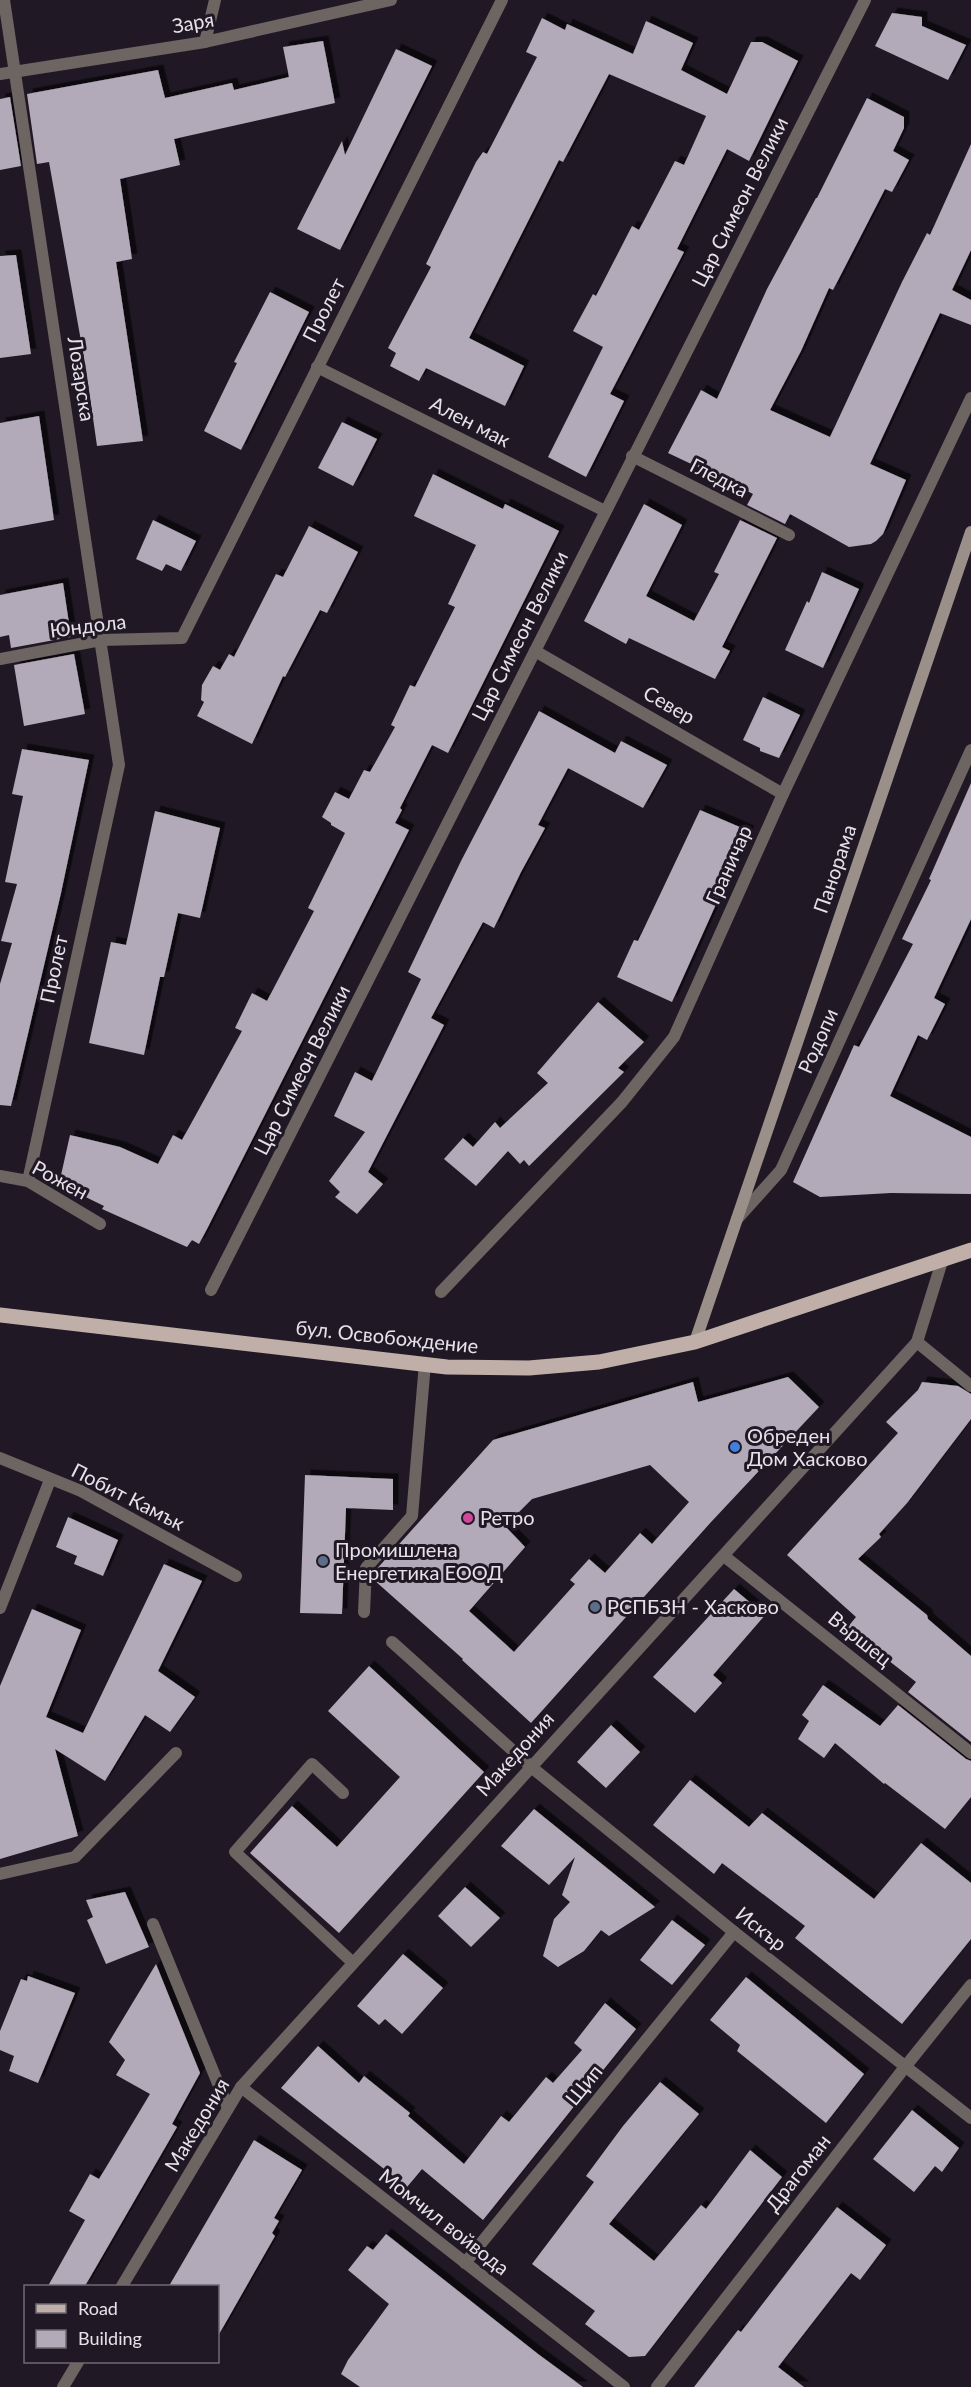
<svg xmlns="http://www.w3.org/2000/svg" width="971" height="2387" font-family="Lato,sans-serif">
	<style>
		.building { fill: #b2a9b9; fill-rule: evenodd; filter: url(#shadow) }
		.lines { fill: none; stroke-linecap: round; stroke-linejoin: round }
		.lane { stroke: #6d6562; stroke-width: 12 }
		.street { stroke: #6d6562; stroke-width: 12 }
		.secondary { stroke: #9b8f8a; stroke-width: 12 }
		.primary { stroke: #bfafa8; stroke-width: 15 }
		.shop-dot { fill: #3f7fe0; stroke: #201925; stroke-width: 2 }
		.hotel-dot { fill: #d1479c; stroke: #201925; stroke-width: 2 }
		.service-dot { fill: #5c6f8a; stroke: #201925; stroke-width: 2 }
		.labels { text-anchor: middle; stroke-width: 6; stroke-linejoin: round; paint-order: stroke }
		.street-label { font-size: 20px; fill: #e6e2ea; stroke: #201925 }
		.poi-label { font-size: 20px; fill: #e6e2ea; stroke: #201925; text-anchor: start }
	</style>
	<defs>
		<filter id="shadow"><feDropShadow dx="5.5" dy="-5.5" stdDeviation="0" flood-color="#0009"/></filter>
	</defs>
	<rect width="100%" height="100%" fill="#201925"/>
	<g class="building">
		<polygon points="892,13 922,17 922,26 966,45 948,80 875,46"/>
		<polygon points="542,18 565,30 567,24 633,54 646,21 693,43 681,70 727,94 751,42 762,42 798,61 749,161 727,149 677,249 684,252 610,394 624,401 586,477 548,457 603,347 573,331 593,294 596,296 632,226 639,230 675,161 684,165 706,116 609,74 563,162 559,160 469,338 524,366 505,406 426,368 419,381 390,366 396,353 388,348 431,267 426,264 476,162 483,152 487,154 537,57 526,52"/>
		<polygon points="323,41 335,103 174,139 180,165 120,179 132,259 116,262 143,441 97,446 86,369 49,162 37,164 27,94 158,70 165,98 232,83 234,90 289,77 283,47"/>
		<polygon points="396,49 432,66 340,250 297,229 342,141 345,155"/>
		<polygon points="10,97 21,166 0,170 0,99"/>
		<polygon points="867,98 904,117 904,128 893,151 909,160 892,192 885,189 833,290 829,288 801,351 770,410 830,437 902,282 927,233 930,235 971,144 971,250 952,290 971,300 971,325 940,313 870,464 906,480 883,534 876,541 871,544 849,547 790,514 785,524 747,505 753,494 705,469 704,470 668,453 701,390 717,399 767,289 816,198 817,198"/>
		<polygon points="16,255 31,354 0,358 0,256"/>
		<polygon points="270,292 309,312 241,450 204,431 237,363 234,362"/>
		<polygon points="39,416 54,520 0,530 0,423"/>
		<polygon points="342,422 377,439 353,486 318,468"/>
		<polygon points="433,474 503,509 505,504 559,531 448,753 432,745 400,808 402,810 395,823 409,830 208,1227 199,1244 192,1240 187,1247 102,1209 104,1206 59,1184 70,1135 120,1147 158,1164 173,1135 182,1140 242,1031 235,1028 252,993 267,1001 314,911 308,908 345,833 331,825 331,823 322,817 335,792 349,799 364,770 370,772 395,727 391,725 410,685 415,687 455,607 448,604 476,545 414,516"/>
		<polygon points="644,504 682,525 646,596 694,621 719,574 714,572 740,520 777,538 722,647 730,651 715,679 629,638 626,644 584,621"/>
		<polygon points="153,520 196,541 181,571 166,564 162,571 136,559"/>
		<polygon points="309,526 358,552 327,613 320,610 285,677 283,676 252,744 197,716 204,702 201,700 202,685 213,666 220,670 229,654 234,657 276,574 283,577"/>
		<polygon points="822,572 859,589 823,668 785,650 807,601 809,603"/>
		<polygon points="63,583 71,637 11,648 9,635 0,637 0,595"/>
		<polygon points="74,654 85,714 24,726 14,665"/>
		<polygon points="763,697 800,715 779,758 760,751 760,748 743,740"/>
		<polygon points="539,711 615,753 621,741 667,765 643,808 568,768 538,825 545,828 521,872 494,928 483,922 431,1018 444,1025 368,1172 383,1184 357,1214 335,1197 340,1192 329,1181 365,1132 334,1116 355,1072 372,1081 421,979 408,972 461,861"/>
		<polygon points="22,749 89,760 61,893 11,1106 0,1105 0,984 12,943 1,941 17,884 5,882 23,796 12,794"/>
		<polygon points="971,783 971,919 934,998 945,1004 927,1040 918,1035 890,1096 971,1137 971,1194 891,1193 820,1197 793,1182 854,1045 859,1047 913,944 902,939 931,880 929,879"/>
		<polygon points="700,810 749,831 672,1002 617,977 634,940 638,941"/>
		<polygon points="155,811 220,828 200,918 178,913 164,977 160,977 144,1055 89,1043 111,942 126,945"/>
		<polygon points="598,1002 644,1042 618,1068 624,1072 529,1166 524,1160 520,1164 508,1151 476,1186 444,1159 463,1138 473,1147 495,1122 500,1128 548,1083 537,1073"/>
		<path d="M788 1377 819 1407 711 1522 531 1723 462 1660 463 1659 374 1580V1572L493 1440 693 1382 698 1402ZM650 1465 689 1502 652 1544 640 1533 605 1573 589 1559 570 1580 575 1584 514 1652 469 1611 525 1547 505 1526 532 1499Z"/>
		<polygon points="922,1382 958,1386 971,1394 971,1419 907,1503 879,1534 881,1537 858,1559 927,1615 928,1619 971,1656 971,1742 908,1692 916,1682 847,1628 856,1617 787,1555 898,1433 886,1422 918,1390"/>
		<polygon points="305,1475 393,1479 393,1510 346,1508 342,1614 300,1613"/>
		<polygon points="68,1517 118,1540 103,1576 74,1564 77,1556 56,1547"/>
		<polygon points="164,1564 202,1581 158,1671 195,1697 170,1732 145,1715 105,1781 55,1749 78,1836 0,1859 0,1686 32,1609 81,1630 46,1717 83,1733"/>
		<polygon points="734,1589 765,1615 713,1675 722,1683 695,1713 653,1677"/>
		<polygon points="369,1666 484,1772 339,1933 250,1853 292,1806 337,1847 400,1777 328,1711"/>
		<polygon points="823,1685 880,1726 898,1705 966,1759 971,1761 971,1797 945,1829 885,1783 884,1784 835,1743 824,1758 798,1739 809,1721 802,1715"/>
		<polygon points="611,1725 640,1752 606,1788 577,1762"/>
		<polygon points="690,1780 749,1827 762,1813 874,1899 921,1843 971,1883 971,1939 902,2024 795,1938 805,1926 722,1863 714,1874 653,1825"/>
		<polygon points="534,1809 655,1907 609,1936 601,1930 584,1951 558,1967 543,1956 554,1919 570,1902 562,1895 575,1857 549,1885 501,1846"/>
		<polygon points="465,1887 500,1918 471,1947 438,1916"/>
		<polygon points="125,1892 149,1947 106,1964 87,1920 93,1917 86,1900"/>
		<polygon points="672,1920 705,1945 672,1985 640,1960"/>
		<polygon points="403,1954 443,1988 402,2034 385,2019 379,2025 357,2006"/>
		<polygon points="156,1964 200,2073 172,2124 177,2127 85,2286 48,2286 85,2220 69,2211 90,2174 99,2179 150,2094 116,2075 125,2060 109,2042"/>
		<polygon points="28,1976 75,1993 38,2083 9,2071 14,2056 0,2050 0,2031 21,1979 27,1981"/>
		<polygon points="746,1977 864,2074 826,2123 737,2051 740,2045 710,2020"/>
		<polygon points="605,2003 636,2029 483,2220 422,2169 407,2187 281,2088 318,2046 359,2083 364,2076 410,2113 408,2116 464,2164 501,2116 509,2122 546,2077 553,2083 582,2050 574,2043"/>
		<polygon points="660,2082 699,2114 609,2224 654,2261 701,2205 706,2209 750,2150 782,2177 645,2356 629,2357 585,2324 595,2311 532,2264 594,2182 586,2176 623,2126"/>
		<polygon points="912,2110 959,2148 942,2172 935,2166 914,2192 873,2159"/>
		<polygon points="254,2140 302,2170 274,2218 279,2221 272,2233 275,2236 218,2336 218,2286 169,2286"/>
		<polygon points="837,2207 886,2245 860,2280 851,2273 778,2367 804,2387 694,2387 738,2330 741,2332"/>
		<polygon points="386,2234 538,2354 583,2387 360,2387 341,2374 348,2360 389,2304 348,2270 367,2246 373,2250"/>
	</g>
	<g class="lines">
		<g class="lane">
			<polyline points="0,1458 81,1491 236,1576"/>
			<polyline points="364,1612 366,1568 412,1516 425,1363"/>
			<polyline points="392,1642 530,1766"/>
			<polyline points="343,1793 312,1764 235,1852 352,1962"/>
			<polyline points="0,1874 75,1857 176,1753"/>
			<polyline points="153,1924 228,2108"/>
		</g>
		<g class="street">
			<polyline points="4,0 119,765 28,1181"/>
			<polyline points="205,42 215,0"/>
			<polyline points="0,74 205,42 391,0"/>
			<polyline points="317,367 605,511"/>
			<polyline points="632,456 789,535"/>
			<polyline points="535,651 783,794"/>
			<polyline points="0,659 101,640 182,638 502,0"/>
			<polyline points="0,1176 28,1181 100,1224"/>
			<polyline points="737,1219 781,1170 971,750"/>
			<polyline points="211,1290 865,0"/>
			<polyline points="441,1292 622,1102 674,1037 783,794 971,398"/>
			<polyline points="917,1342 971,1386"/>
			<polyline points="724,1556 971,1753"/>
			<polyline points="0,1608 50,1480"/>
			<polyline points="530,1766 734,1932 971,2118"/>
			<polyline points="241,2087 624,2387"/>
			<polyline points="465,2263 734,1932"/>
			<polyline points="122,2286 241,2087 917,1342 943,1258"/>
			<polyline points="63,2387 78,2362"/>
			<polyline points="657,2387 905,2067 971,1985"/>
		</g>
		<polyline class="secondary" points="695,1342 971,532"/>
		<polyline class="primary" points="0,1315 447,1367 529,1368 599,1362 695,1342 971,1250"/>
	</g>
	<circle class="shop-dot" cx="735" cy="1447" r="6"/>
	<circle class="hotel-dot" cx="468" cy="1518" r="6"/>
	<g class="service-dot">
		<circle cx="323" cy="1561" r="6"/>
		<circle cx="595" cy="1607" r="6"/>
	</g>
	<g class="labels">
		<g class="street-label">
			<text transform="translate(193 23) rotate(-10)" y="7">Заря</text>
			<text transform="translate(740 202) rotate(-63)" y="7">Цар Симеон Велики</text>
			<text transform="translate(324 310) rotate(-63)" y="7">Пролет</text>
			<text transform="translate(81 379) rotate(81)" y="7">Лозарска</text>
			<text transform="translate(470 422) rotate(27)" y="7">Ален мак</text>
			<text transform="translate(719 478) rotate(27)" y="7">Гледка</text>
			<text transform="translate(88 626) rotate(-7)" y="7">Юндола</text>
			<text transform="translate(520 636) rotate(-63)" y="7">Цар Симеон Велики</text>
			<text transform="translate(669 705) rotate(30)" y="7">Север</text>
			<text transform="translate(729 865) rotate(-66)" y="7">Граничар</text>
			<text transform="translate(835 869) rotate(-71)" y="7">Панорама</text>
			<text transform="translate(54 969) rotate(-78)" y="7">Пролет</text>
			<text transform="translate(818 1041) rotate(-66)" y="7">Родопи</text>
			<text transform="translate(302 1070) rotate(-63)" y="7">Цар Симеон Велики</text>
			<text transform="translate(60 1180) rotate(28)" y="7">Рожен</text>
			<text transform="translate(387 1337) rotate(6)" y="7">бул. Освобождение</text>
			<text transform="translate(128 1497) rotate(27)" y="7">Побит Камък</text>
			<text transform="translate(860 1639) rotate(39)" y="7">Вършец</text>
			<text transform="translate(515 1754) rotate(-48)" y="7">Македония</text>
			<text transform="translate(761 1929) rotate(38)" y="7">Искър</text>
			<text transform="translate(584 2085) rotate(-51)" y="7">Щип</text>
			<text transform="translate(197 2125) rotate(-59)" y="7">Македония</text>
			<text transform="translate(798 2173) rotate(-52)" y="7">Драгоман</text>
			<text transform="translate(444 2222) rotate(38)" y="7">Момчил войвода</text>
		</g>
		<g class="poi-label">
			<text x="747" y="1443">Обреден<tspan x="747" dy="23">Дом Хасково</tspan></text>
			<text x="480" y="1525">Ретро</text>
			<text x="335" y="1557">Промишлена<tspan x="335" dy="23">Енергетика ЕООД</tspan></text>
			<text x="607" y="1614">РСПБЗН - Хасково</text>
		</g>
	</g>
	<rect x="24" y="2285" width="195" height="78" fill="#201925" stroke="#6f6974" stroke-width="1.5"/>
	<rect x="36" y="2304" width="30" height="9" fill="#bfafa8" stroke="#6f6974" stroke-width="1.5"/>
	<text x="78" y="2315" font-size="18" fill="#e6e2ea">Road</text>
	<rect x="36" y="2330" width="30" height="18" fill="#b2a9b9" stroke="#6f6974" stroke-width="1.5"/>
	<text x="78" y="2345" font-size="18" fill="#e6e2ea">Building</text>
</svg>
